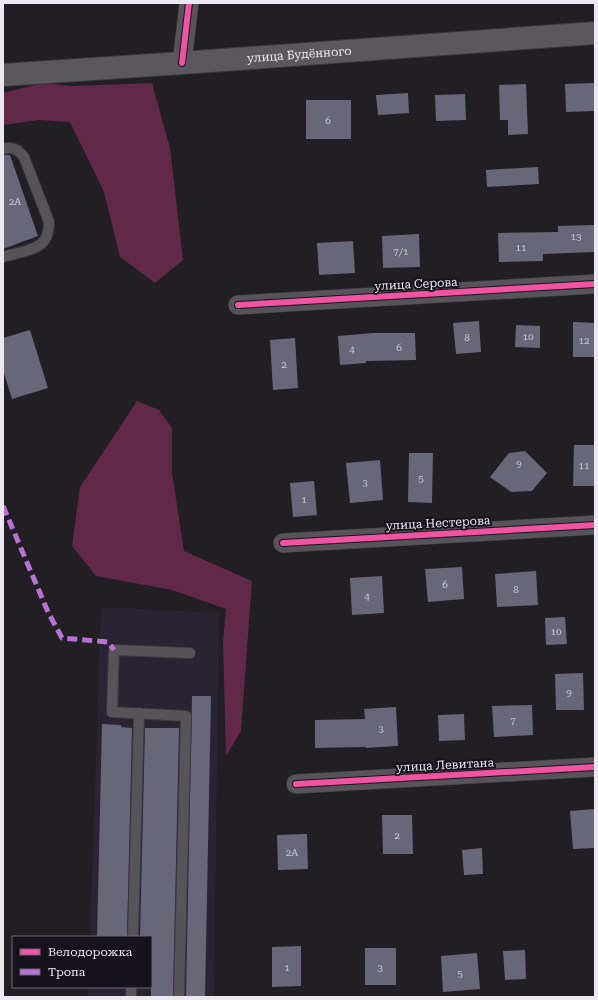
<svg xmlns="http://www.w3.org/2000/svg" width="598" height="1000" font-family="'Roboto Serif',serif">
	<style>
		.built { fill: #2a2332 }
		.green { fill: #612847 }
		.building { fill: #686679 }
		.lines { fill: none; stroke-linecap: round; stroke-linejoin: round }
		.service-casing { stroke: #3c393e; stroke-width: 12 }
		.minor-casing { stroke: #3c393e; stroke-width: 20 }
		.secondary-casing { stroke: #3c393e; stroke-width: 24 }
		.service { stroke: #565458; stroke-width: 10 }
		.minor { stroke: #565458; stroke-width: 19 }
		.secondary { stroke: #5b585d; stroke-width: 22 }
		.quiet { stroke: #b673d3; stroke-width: 5; stroke-dasharray: 10 5; stroke-linecap: butt }
		.cycleway-casing { stroke: #17131d; stroke-width: 8 }
		.cycleway { stroke: #f153a3; stroke-width: 6 }
		.labels { text-anchor: middle; stroke-width: 4; stroke-linejoin: round; paint-order: stroke }
		.number-label { font-size: 10px; fill: #cac8d2 }
		.street-label { font-size: 12px; fill: #ebe8ef; stroke: #17131d }
	</style>
	<rect width="100%" height="100%" fill="#211e24"/>
	<polygon class="built" points="101,607 219,613 214,997 88,997 88,987 151,987 151,937 90,937"/>
	<g class="green">
		<polygon points="42,83 71,86 152,83 170,148 183,260 155,283 120,257 104,192 70,122 39,120 3,125 3,93"/>
		<polygon points="137,401 159,410 172,428 172,473 184,551 252,581 241,731 226,756 223,641 226,609 172,590 96,576 72,546 80,487"/>
	</g>
	<g class="building">
		<polygon points="595,83 595,111 566,112 565,84"/>
		<polygon points="526,84 528,134 508,135 508,120 500,120 499,85"/>
		<polygon points="408,93 409,113 378,115 376,95"/>
		<polygon points="465,94 466,120 436,121 435,95"/>
		<rect x="306" y="100" width="45" height="39"/>
		<polygon points="3,155 10,155 38,236 3,249"/>
		<polygon points="538,167 539,184 487,187 486,170"/>
		<polygon points="594,225 595,252 543,254 543,261 499,262 498,233 558,232 558,226"/>
		<polygon points="419,234 420,267 383,268 382,236"/>
		<polygon points="353,241 355,273 319,275 317,243"/>
		<polygon points="479,321 481,352 456,354 453,323"/>
		<polygon points="573,322 595,323 595,357 573,357"/>
		<polygon points="516,325 540,326 540,348 515,347"/>
		<polygon points="30,330 48,388 12,399 3,370 3,338"/>
		<polygon points="373,333 415,333 416,360 366,361 366,363 340,365 338,336"/>
		<polygon points="295,338 298,388 273,390 270,340"/>
		<polygon points="574,445 595,445 595,486 573,486"/>
		<polygon points="525,451 547,473 532,491 511,492 490,477 509,453"/>
		<polygon points="409,453 433,453 432,503 408,502"/>
		<polygon points="380,460 383,500 350,503 346,463"/>
		<polygon points="314,481 317,515 293,517 290,483"/>
		<polygon points="462,567 464,599 428,602 425,569"/>
		<polygon points="536,571 538,605 497,607 495,574"/>
		<polygon points="382,576 384,613 352,615 350,578"/>
		<polygon points="565,617 567,644 546,645 545,618"/>
		<polygon points="583,673 584,710 556,710 555,674"/>
		<polygon points="192,696 211,696 205,997 186,997"/>
		<polygon points="532,705 533,735 494,737 492,706"/>
		<polygon points="396,707 398,746 366,748 366,747 315,748 315,720 365,719 364,709"/>
		<polygon points="464,714 465,740 439,741 438,715"/>
		<polygon points="102,724 121,725 121,727 132,728 127,937 97,937"/>
		<polygon points="145,728 179,728 173,997 151,997 151,937 140,937"/>
		<polygon points="595,809 595,848 573,849 570,811"/>
		<polygon points="382,815 412,815 413,854 383,854"/>
		<polygon points="307,834 308,869 278,870 277,835"/>
		<polygon points="482,848 483,874 464,875 462,850"/>
		<polygon points="301,946 301,986 272,987 272,947"/>
		<rect x="365" y="948" width="31" height="37"/>
		<polygon points="525,950 526,979 505,980 503,951"/>
		<polygon points="477,953 480,989 443,992 441,956"/>
	</g>
	<g class="lines">
		<g class="service-casing">
			<g id="service">
				<path d="M3 149C12 146 19 150 24 157L49 222C49 229 48 238 42 243 36 250 13 254 3 257"/>
				<polyline points="133,937 139,713"/>
				<polyline points="131,997 131,987"/>
				<polyline points="179,997 186,716 112,712 114,650 190,653"/>
			</g>
		</g>
		<g class="minor-casing">
			<g id="minor">
				<polyline points="182,63 189,3"/>
				<polyline points="238,305 595,284"/>
				<polyline points="283,543 595,525"/>
				<polyline points="296,784 595,767"/>
			</g>
		</g>
		<g class="secondary-casing">
			<g id="secondary">
				<path id="s1" d="M3 75 182 63 595 33"/>
			</g>
		</g>
		<use href="#service" class="service"/>
		<use href="#minor" class="minor"/>
		<use href="#secondary" class="secondary"/>
		<polyline class="quiet" points="3,506 48,612 62,638 108,642 114,650"/>
		<g class="cycleway-casing">
			<g id="cycleway">
				<polyline points="182,63 189,3"/>
				<polyline points="238,305 595,284"/>
				<polyline points="283,543 595,525"/>
				<polyline points="296,784 595,767"/>
			</g>
		</g>
		<use href="#cycleway" class="cycleway"/>
	</g>
	<g class="labels">
		<g class="number-label">
			<text x="328" y="124">6</text>
			<text x="15" y="205">2А</text>
			<text x="576" y="240">13</text>
			<text x="521" y="251">11</text>
			<text x="401" y="255">7/1</text>
			<text x="528" y="340">10</text>
			<text x="467" y="341">8</text>
			<text x="584" y="344">12</text>
			<text x="399" y="351">6</text>
			<text x="352" y="353">4</text>
			<text x="284" y="368">2</text>
			<text x="519" y="467">9</text>
			<text x="584" y="469">11</text>
			<text x="421" y="482">5</text>
			<text x="365" y="486">3</text>
			<text x="304" y="503">1</text>
			<text x="445" y="588">6</text>
			<text x="516" y="593">8</text>
			<text x="367" y="600">4</text>
			<text x="556" y="635">10</text>
			<text x="569" y="696">9</text>
			<text x="513" y="724">7</text>
			<text x="381" y="732">3</text>
			<text x="397" y="839">2</text>
			<text x="292" y="856">2А</text>
			<text x="287" y="971">1</text>
			<text x="380" y="971">3</text>
			<text x="460" y="977">5</text>
		</g>
		<g class="street-label">
			<text dy="4" stroke="none"><textPath href="#s1" startOffset="297">улица Будённого</textPath></text>
			<text transform="translate(416 284) rotate(-3)" y="4">улица Серова</text>
			<text transform="translate(438 523) rotate(-3)" y="4">улица Нестерова</text>
			<text transform="translate(445 765) rotate(-3)" y="4">улица Левитана</text>
		</g>
	</g>
	<rect width="598" height="1000" fill="none" stroke="#ebe8ef" stroke-width="8"/>
	<rect x="12" y="936" width="140" height="52" fill="#17131d" stroke="#6c6871"/>
	<rect x="20" y="949" width="20" height="6" fill="#f153a3" stroke="#6c6871"/>
	<text x="48" y="956" font-size="12" fill="#ebe8ef">Велодорожка</text>
	<rect x="20" y="969" width="20" height="6" fill="#b673d3" stroke="#6c6871"/>
	<text x="48" y="976" font-size="12" fill="#ebe8ef">Тропа</text>
</svg>
